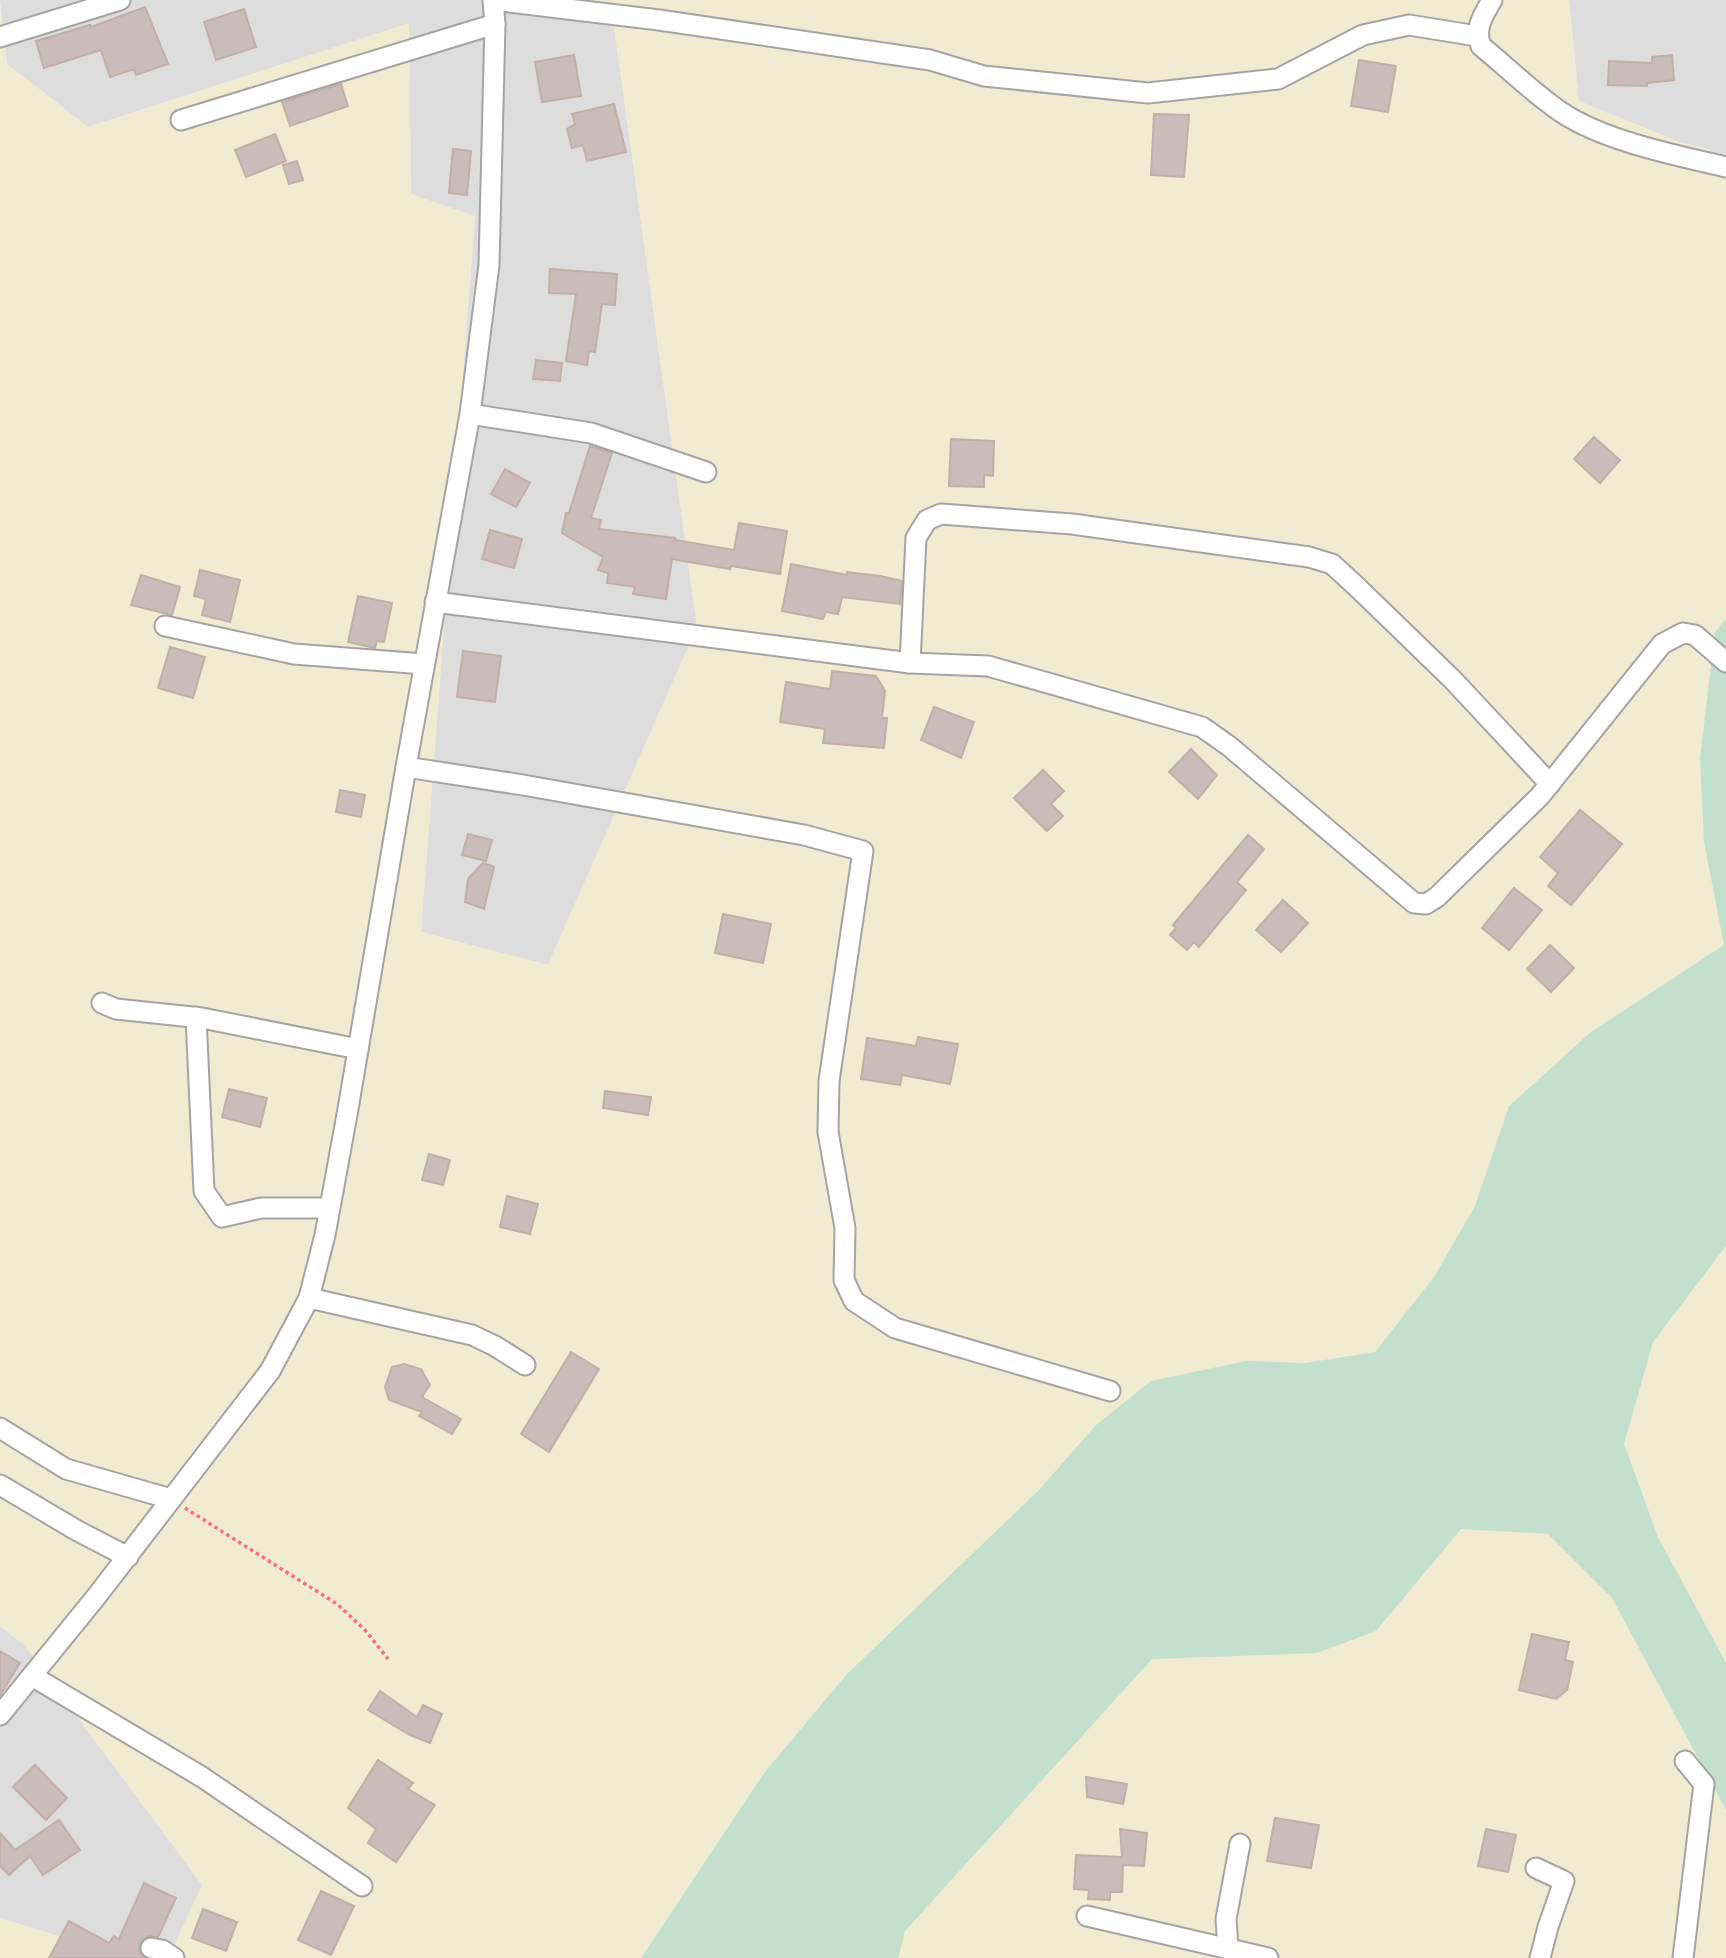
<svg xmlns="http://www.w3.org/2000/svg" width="1726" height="1958" font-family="'Titillium Web',sans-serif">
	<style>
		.residential { fill: #deddde }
		.farmland { fill: #f0ebd1 }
		.wetland { fill: #c3e0cc }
		.building { fill: #c9bcb9; stroke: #c4aea8; stroke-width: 2 }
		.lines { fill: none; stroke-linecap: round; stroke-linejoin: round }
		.minor-casing { stroke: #a4a4a4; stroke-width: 23 }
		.path { stroke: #ff6a7d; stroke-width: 3.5; stroke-dasharray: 3.5 3.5; stroke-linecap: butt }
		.minor { stroke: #fff; stroke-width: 19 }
	</style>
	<rect width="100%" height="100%" fill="#f1ebe7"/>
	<g class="residential">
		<polygon points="0,0 515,0 611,5 697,627 548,965 421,932 475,217 411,194 409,24 88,127 7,64"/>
		<polygon points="1569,0 1726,0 1726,162 1705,148 1682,143 1579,101"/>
		<polygon points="0,1626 23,1644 203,1886 168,1958 128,1958 0,1918"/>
	</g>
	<g class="farmland">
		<polygon points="515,0 1569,0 1579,101 1682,143 1705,148 1726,162 1726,619 1715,632 1700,758 1704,842 1724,945 1591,1032 1509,1106 1475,1206 1434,1277 1375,1352 1305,1363 1246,1361 1095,1426 1039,1490 847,1674 764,1773 641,1958 168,1958 202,1885 23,1644 0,1626 0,12 7,64 88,127 409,23 411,194 475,216 421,932 548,965 697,627 611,5"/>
		<polygon points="1726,1246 1726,1663 1658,1537 1624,1444 1653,1342"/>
		<polygon points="1461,1529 1548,1534 1612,1598 1726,1810 1726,1958 898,1958 905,1931 1152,1659 1317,1653 1376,1631"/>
		<polygon points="0,1918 88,1945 128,1958 0,1958"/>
	</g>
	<polygon class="wetland" points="1726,619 1726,1246 1653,1342 1624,1444 1658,1537 1726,1663 1726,1810 1612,1598 1548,1534 1461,1529 1376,1631 1317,1653 1152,1659 905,1931 898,1958 641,1958 764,1773 847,1674 1039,1490 1095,1426 1151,1381 1246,1361 1305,1363 1375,1352 1434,1277 1475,1206 1509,1106 1591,1032 1724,945 1704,842 1700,758 1715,632"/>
	<g class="building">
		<polygon points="145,7 168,64 136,75 134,69 110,77 101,50 44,68 36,41 90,25 91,27"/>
		<polygon points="244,9 256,47 216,60 204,22"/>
		<polygon points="574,55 581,96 542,102 535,62"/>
		<polygon points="1672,55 1674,80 1647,83 1647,86 1608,85 1609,61 1652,63 1652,57"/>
		<polygon points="1359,60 1396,66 1388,112 1351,106"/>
		<polygon points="341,84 348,106 290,126 282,102"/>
		<polygon points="614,104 626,152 587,161 583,145 572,148 567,129 575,124 572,114"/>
		<polygon points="1154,114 1189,115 1184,177 1151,175"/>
		<polygon points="275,134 286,161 246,177 235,150"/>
		<polygon points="453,149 471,151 467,195 449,193"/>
		<polygon points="297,161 303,180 289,184 283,165"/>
		<polygon points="550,269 617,274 615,305 602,304 595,352 589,351 587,365 566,361 576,294 549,293"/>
		<polygon points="536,360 562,363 560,381 533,379"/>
		<polygon points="1594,437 1620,460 1600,483 1574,459"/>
		<polygon points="951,439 994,441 993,476 984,475 984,487 949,486"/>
		<polygon points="590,446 612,453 591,518 601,520 599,529 675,538 675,540 734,550 739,523 787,531 780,574 731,566 730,569 672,559 666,599 633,594 635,587 607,583 608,573 598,570 603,557 562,533 566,513 569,513"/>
		<polygon points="505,469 530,483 516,507 491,494"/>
		<polygon points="490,530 522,539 514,568 482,559"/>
		<polygon points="791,564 847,575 847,572 881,576 902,581 900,604 842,597 838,614 826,612 823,619 782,611"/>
		<polygon points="200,570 240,580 230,622 202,615 206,599 194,596"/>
		<polygon points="141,575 180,587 172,615 131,605"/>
		<polygon points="358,596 392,603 384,642 377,641 375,648 348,642"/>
		<polygon points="170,647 205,657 193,698 158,688"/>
		<polygon points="463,651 501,656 495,702 457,697"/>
		<polygon points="832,671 876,676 885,691 882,718 887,718 884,748 823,743 825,729 780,722 786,682 830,689"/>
		<polygon points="934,707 974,722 961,758 921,740"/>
		<polygon points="1191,749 1217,775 1198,799 1169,772"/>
		<polygon points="1043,770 1064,791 1051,804 1063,816 1047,831 1014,798"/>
		<polygon points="340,790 365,795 361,817 336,812"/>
		<polygon points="1580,810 1622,844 1571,905 1548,886 1558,873 1540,857"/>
		<polygon points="468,834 492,840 486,861 462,855"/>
		<polygon points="1248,835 1264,849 1237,882 1246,890 1199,947 1194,942 1187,950 1170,935 1176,928 1173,925"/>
		<polygon points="483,863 494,867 484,909 465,902 468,879"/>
		<polygon points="1514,888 1542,910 1509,950 1482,928"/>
		<polygon points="1283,900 1308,923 1281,952 1256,930"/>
		<polygon points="723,914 771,924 763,963 715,953"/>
		<polygon points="1550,945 1574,968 1551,992 1527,969"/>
		<polygon points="918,1037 958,1044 950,1084 902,1075 900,1085 861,1079 867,1038 916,1046"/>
		<polygon points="229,1089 267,1098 260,1127 222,1117"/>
		<polygon points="605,1091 651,1097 648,1115 603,1108"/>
		<polygon points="429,1154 450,1160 443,1185 422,1180"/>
		<polygon points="507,1196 538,1204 530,1234 500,1227"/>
		<polygon points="571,1352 599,1369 549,1452 521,1434"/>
		<polygon points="404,1364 421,1369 430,1385 422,1397 461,1419 452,1434 419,1416 422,1412 389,1400 385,1387 392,1367"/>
		<polygon points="1532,1634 1569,1642 1565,1660 1573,1662 1567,1690 1556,1699 1519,1690"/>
		<polygon points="0,1651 20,1663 0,1695"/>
		<polygon points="380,1691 417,1717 423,1705 442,1714 430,1743 410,1735 368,1710"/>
		<polygon points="378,1760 413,1783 408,1789 435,1805 396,1862 368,1843 376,1829 348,1808"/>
		<polygon points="35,1765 67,1798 46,1820 13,1787"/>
		<polygon points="1086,1777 1127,1784 1123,1804 1087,1797"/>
		<polygon points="1275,1818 1319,1825 1311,1868 1267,1861"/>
		<polygon points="59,1820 80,1850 43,1875 30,1856 9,1875 0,1866 0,1833 15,1850"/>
		<polygon points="1120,1829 1147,1833 1144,1866 1123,1865 1122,1892 1110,1892 1110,1900 1088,1899 1089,1890 1074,1889 1076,1855 1122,1857"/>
		<polygon points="1486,1829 1516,1835 1508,1872 1478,1866"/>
		<polygon points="144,1883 176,1898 158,1937 148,1936 141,1941 139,1951 144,1958 49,1958 69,1921 109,1943 114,1936 119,1939"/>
		<polygon points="321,1891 354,1906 331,1955 298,1940"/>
		<polygon points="203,1909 237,1922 226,1951 192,1938"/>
	</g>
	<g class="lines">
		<g class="minor-casing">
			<g id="minor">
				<path d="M1492 0C1483 16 1474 28 1481 46 1508 68 1533 93 1561 112 1604 141 1675 155 1726 167"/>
				<polyline points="0,37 120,0"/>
				<polyline points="181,120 495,24"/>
				<polyline points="470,414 591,433 706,472"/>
				<polyline points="435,602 910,663 988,666 1202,727 1229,746 1414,903 1426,904 1437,897 1540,796 1662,644 1683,633 1695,635 1726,662"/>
				<polyline points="165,626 294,654 424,664"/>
				<polyline points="910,663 916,538 927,520 941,514 1072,524 1309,557 1332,564 1356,586 1453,680 1550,784"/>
				<polyline points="406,767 523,785 804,835 863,851 829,1081 828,1132 845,1228 844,1280 854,1301 895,1328 1110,1391"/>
				<polyline points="102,1003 116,1009 202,1018 358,1049"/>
				<polyline points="196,1017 204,1191 222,1217 261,1208 329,1208"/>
				<polyline points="309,1298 472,1335 495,1346 525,1365"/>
				<polyline points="0,1428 66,1469 171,1499"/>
				<polyline points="0,1485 76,1530 128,1557"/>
				<polyline points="32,1676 202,1777 362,1886"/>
				<polyline points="0,1715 96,1597 270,1371 309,1298 325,1235 348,1109 406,767 470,414 489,265 495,24 493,0 659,20 930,60 984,76 1148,93 1278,79 1363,35 1409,25 1477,36"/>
				<polyline points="1536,1868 1564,1881 1548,1927 1540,1958"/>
				<polyline points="1087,1916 1268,1958"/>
				<polyline points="151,1948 162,1950 174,1958"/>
				<polyline points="1228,1949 1226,1919 1240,1844"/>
				<polyline points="1683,1958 1704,1784 1685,1761"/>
			</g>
		</g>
		<polyline class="path" points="185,1508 337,1604 365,1630 388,1659"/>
		<use href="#minor" class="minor"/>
	</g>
</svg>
